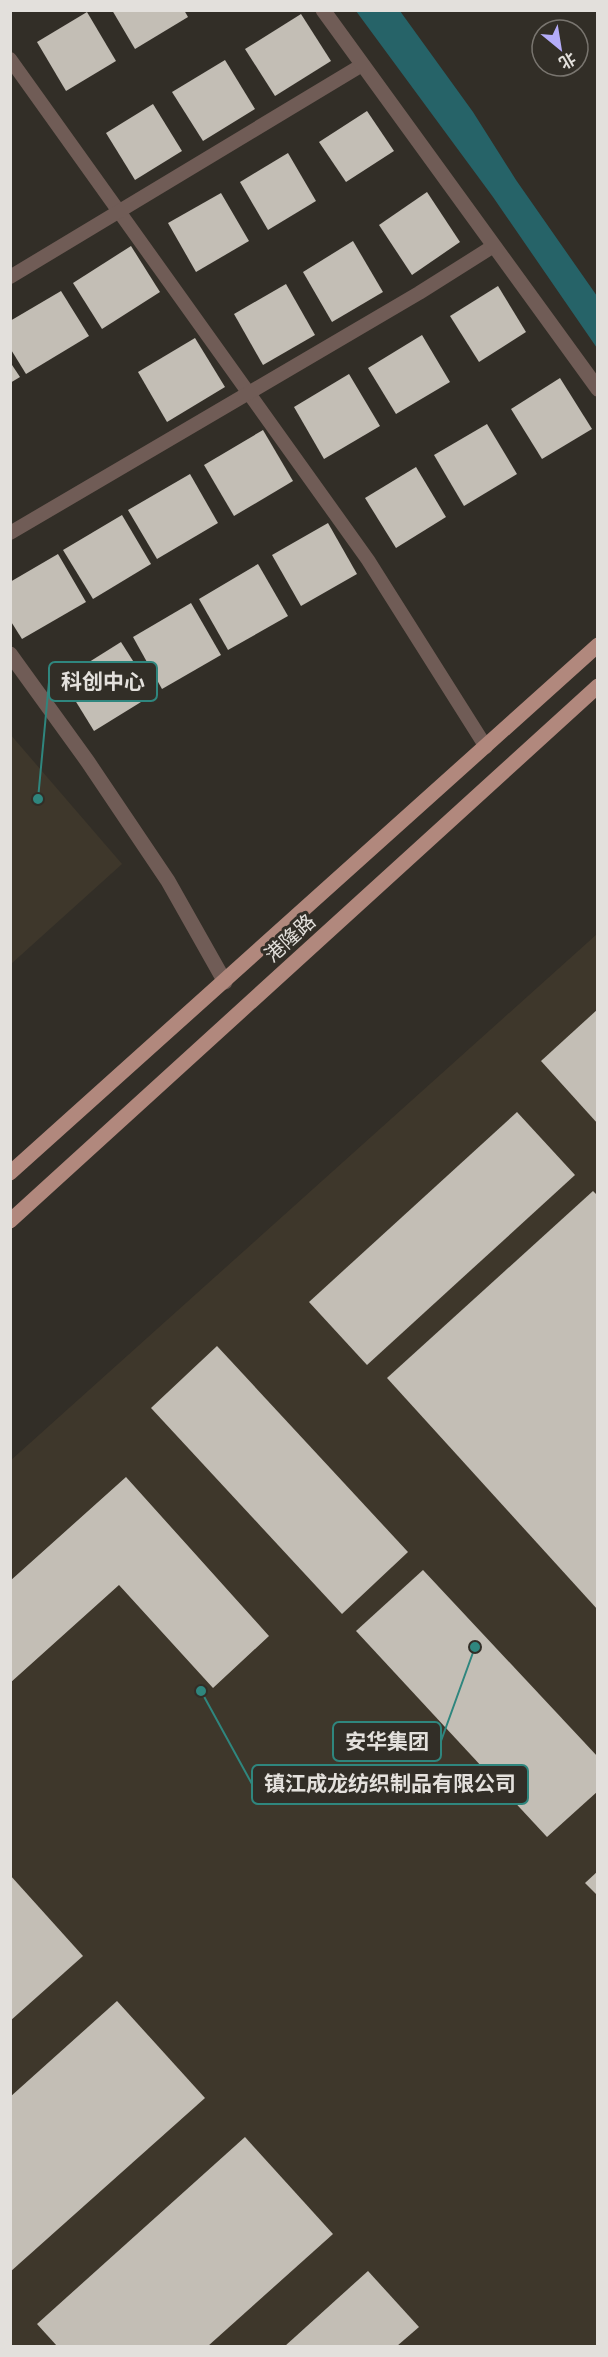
<svg xmlns="http://www.w3.org/2000/svg" width="608" height="2357" font-family="Barlow,'Noto Sans SC',sans-serif">
	<style>
		.built { fill: #3e372b }
		.water { fill: #266368 }
		.building { fill: #c3beb5 }
		.lines { fill: none; stroke-linecap: round; stroke-linejoin: round }
		.service { stroke: #705c56; stroke-width: 14 }
		.minor { stroke: #705c56; stroke-width: 15 }
		.primary { stroke: #b1887d; stroke-width: 15 }
		.labels { text-anchor: middle; stroke-width: 6; stroke-linejoin: round; paint-order: stroke }
		.street-label { font-size: 20px; fill: #e3e0dc; stroke: #322e27 }
		.leader { fill: none; stroke: #2f867e; stroke-width: 2 }
		.callout-dot { fill: #2f867e; stroke: #322e27; stroke-width: 2 }
		.callout { fill: #322e27; stroke: #2f867e; stroke-width: 2 }
		.callout-label { font-size: 21px; text-anchor: middle; font-weight: bold; fill: #e3e0dc }
	</style>
	<rect width="100%" height="100%" fill="#322e27"/>
	<g class="built">
		<polygon points="10,734 122,864 11,964 10,964"/>
		<polygon points="597,934 598,2345 11,2346 10,1461"/>
	</g>
	<polygon class="water" points="356,11 400,11 473,112 516,180 597,296 597,348 493,197"/>
	<g class="building">
		<polygon points="112,10 184,10 188,17 135,49"/>
		<polygon points="87,12 116,61 66,91 37,42"/>
		<polygon points="301,14 331,61 275,96 245,49"/>
		<polygon points="225,60 255,109 203,141 172,92"/>
		<polygon points="153,104 182,151 135,180 106,133"/>
		<polygon points="367,111 394,151 346,182 319,142"/>
		<polygon points="288,153 316,201 268,230 240,182"/>
		<polygon points="427,192 460,242 412,275 379,225"/>
		<polygon points="221,193 249,241 196,272 168,223"/>
		<polygon points="353,241 383,292 332,322 303,272"/>
		<polygon points="131,246 160,292 102,329 73,283"/>
		<polygon points="286,284 315,335 263,365 234,314"/>
		<polygon points="498,286 526,332 479,362 450,316"/>
		<polygon points="61,291 89,336 26,374 10,348 10,321"/>
		<polygon points="422,335 450,382 396,414 368,368"/>
		<polygon points="195,338 225,387 167,422 138,372"/>
		<polygon points="10,362 20,377 10,383"/>
		<polygon points="349,374 380,426 324,459 294,407"/>
		<polygon points="560,378 592,429 542,459 511,409"/>
		<polygon points="487,424 517,474 464,506 434,455"/>
		<polygon points="263,430 293,481 234,516 204,465"/>
		<polygon points="416,467 446,517 396,548 365,498"/>
		<polygon points="190,474 218,523 157,559 128,510"/>
		<polygon points="122,515 151,564 93,599 63,550"/>
		<polygon points="328,523 357,574 301,606 272,555"/>
		<polygon points="58,554 86,602 22,639 10,620 10,582"/>
		<polygon points="258,564 288,616 228,650 199,599"/>
		<polygon points="191,603 221,655 162,689 133,637"/>
		<polygon points="121,642 154,694 94,731 62,679"/>
		<polygon points="598,1009 598,1124 541,1061"/>
		<polygon points="517,1112 575,1175 367,1365 309,1302"/>
		<polygon points="593,1191 598,1196 598,1610 387,1378"/>
		<polygon points="217,1346 408,1552 342,1614 151,1408"/>
		<polygon points="126,1477 269,1636 213,1688 119,1585 10,1683 10,1581"/>
		<polygon points="423,1570 598,1757 598,1791 547,1837 356,1631"/>
		<polygon points="598,1871 598,1896 585,1883"/>
		<polygon points="10,1875 83,1956 10,2021"/>
		<polygon points="117,2001 205,2098 10,2272 10,2097"/>
		<polygon points="245,2137 333,2234 208,2346 57,2346 37,2324"/>
		<polygon points="368,2271 419,2327 397,2346 285,2346"/>
	</g>
	<g class="lines">
		<g class="service">
			<polyline points="10,59 368,560 486,747"/>
			<polyline points="10,277 362,65"/>
			<polyline points="10,533 419,293 492,247"/>
		</g>
		<g class="minor">
			<polyline points="323,10 598,389"/>
			<polyline points="10,654 88,762 168,881 225,982"/>
		</g>
		<g class="primary">
			<polyline points="10,1173 598,645"/>
			<polyline points="10,1221 598,686"/>
		</g>
	</g>
	<g class="labels">
		<g class="street-label">
			<text transform="translate(290 938) rotate(-42)" y="7">港隆路</text>
		</g>
	</g>
	<path class="leader" d="M38 799L49 682M475 1647L441 1741M201 1691L252 1784"/>
	<g class="callout-dot">
		<circle cx="38" cy="799" r="6"/>
		<circle cx="475" cy="1647" r="6"/>
		<circle cx="201" cy="1691" r="6"/>
	</g>
	<g class="callout">
		<rect x="49" y="662" width="108" height="39" rx="6"/>
		<rect x="333" y="1722" width="108" height="39" rx="6"/>
		<rect x="252" y="1765" width="276" height="39" rx="6"/>
	</g>
	<g class="callout-label">
		<text x="103" y="689">科创中心</text>
		<text x="387" y="1749">安华集团</text>
		<text x="390" y="1791">镇江成龙纺织制品有限公司</text>
	</g>
	<rect width="608" height="2357" fill="none" stroke="#e3e0dc" stroke-width="24"/>
	<g transform="translate(560 48) rotate(150)"><circle r="28" fill="#322e27" stroke="#79756f" stroke-width="1.5"/>
	<path d="M0-4.5L10 22L0 15L-10 22Z" fill="#b4acf9"/>
	<text y="-9" font-size="16" font-weight="bold" text-anchor="middle" fill="#e3e0dc">北</text>
	</g>
</svg>
